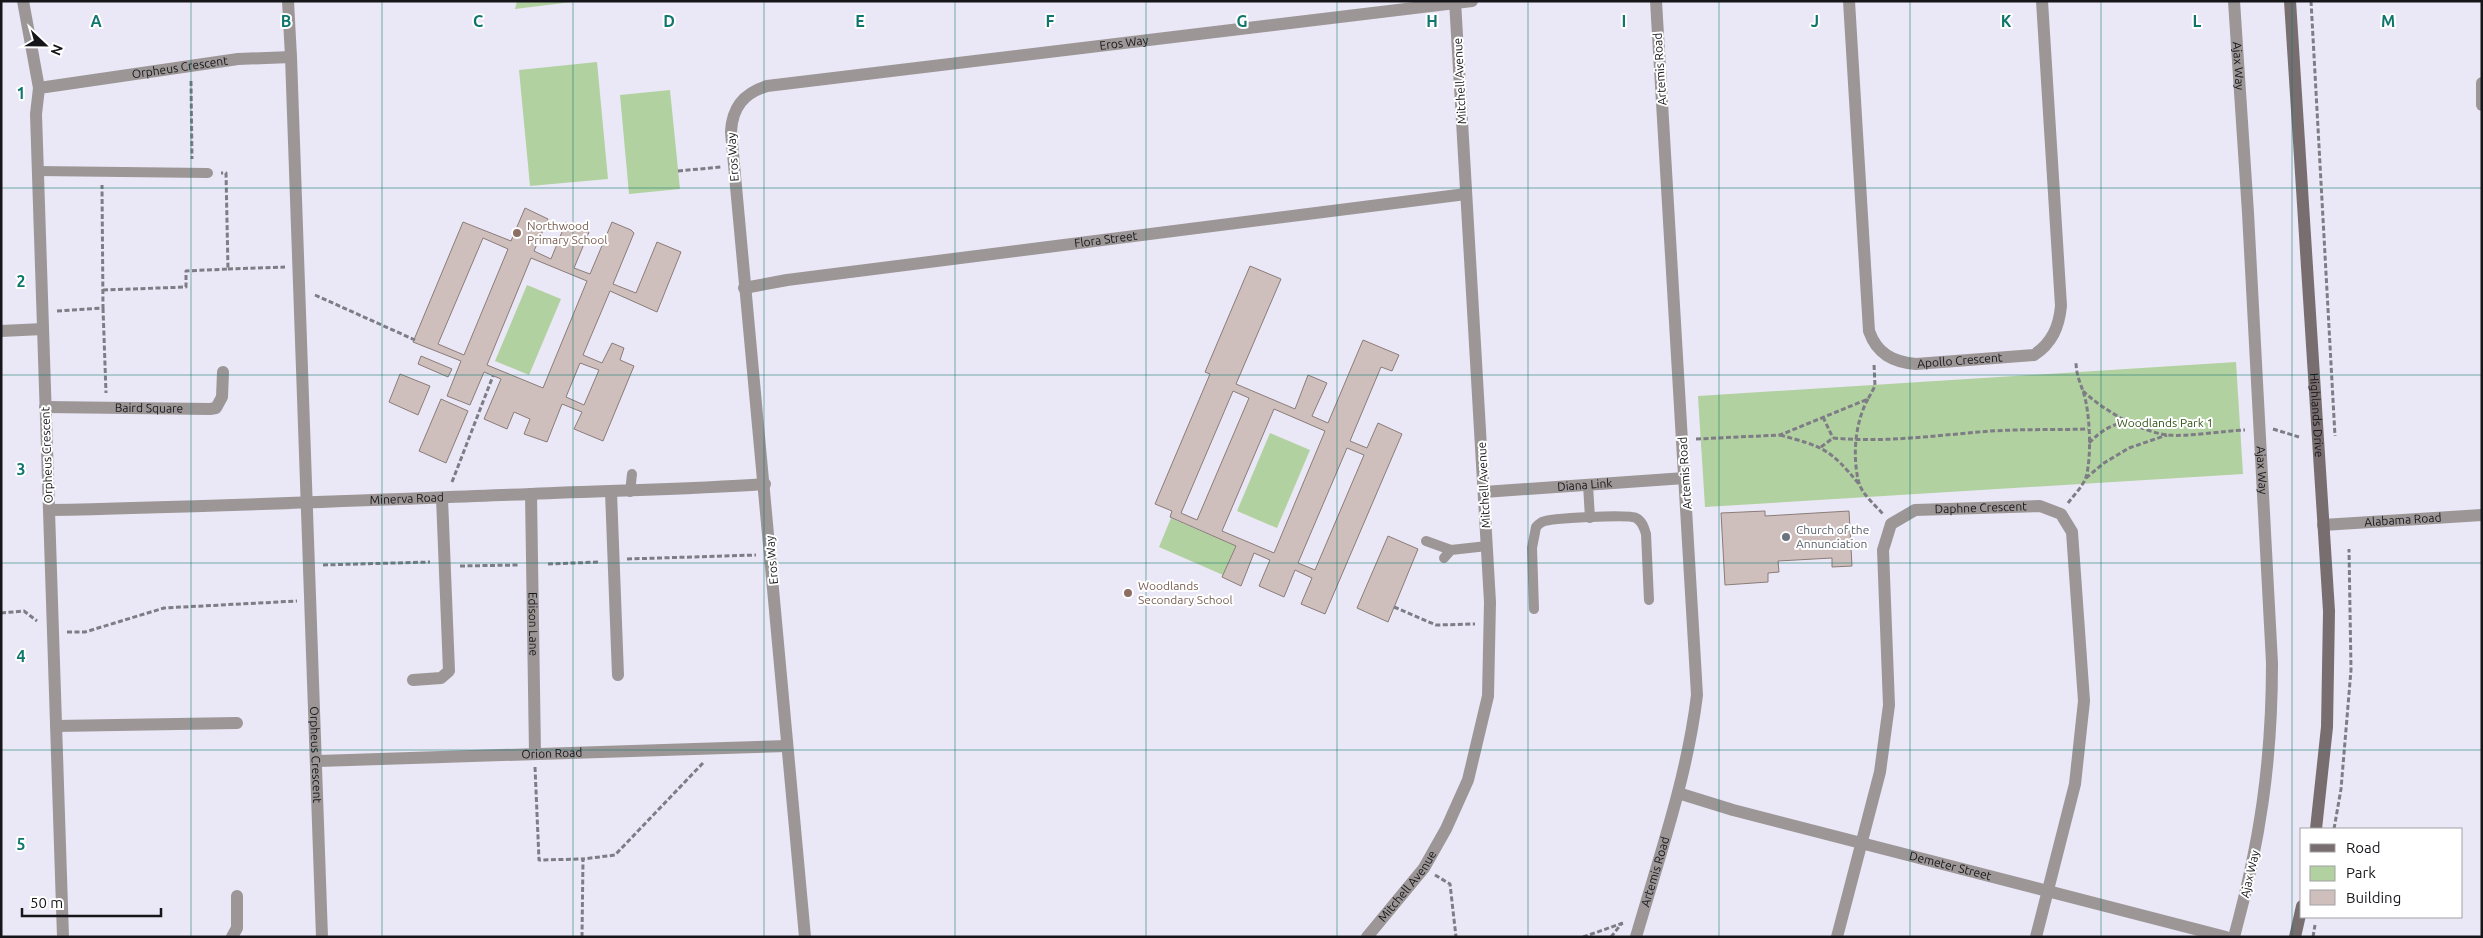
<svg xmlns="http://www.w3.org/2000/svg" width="2483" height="938" font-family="Ubuntu,sans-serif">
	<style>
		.green { fill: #b2d1a0 }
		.building { fill: #cfbfbc; stroke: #8a7c79; fill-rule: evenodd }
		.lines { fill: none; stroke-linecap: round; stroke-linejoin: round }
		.path { stroke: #7e7d86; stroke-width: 3; stroke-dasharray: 5 2.5; stroke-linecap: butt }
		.service { stroke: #9d9697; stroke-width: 10 }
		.minor { stroke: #9d9697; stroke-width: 12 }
		.tertiary { stroke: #9d9697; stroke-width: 12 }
		.secondary { stroke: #786e6f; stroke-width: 12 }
		.grid { fill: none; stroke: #0f766e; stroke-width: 1; stroke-opacity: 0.55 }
		.education-dot { fill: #8d6e63; stroke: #fff; stroke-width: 2 }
		.worship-dot { fill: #6b7280; stroke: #fff; stroke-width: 2 }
		.labels { text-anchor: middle; stroke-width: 4; stroke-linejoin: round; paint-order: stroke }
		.street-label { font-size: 12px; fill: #16161a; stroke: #fff }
		.education-label { font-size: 12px; fill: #785e54; stroke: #fff; text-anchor: start }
		.park-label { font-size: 12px; fill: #315217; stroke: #fff }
		.worship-label { font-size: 12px; fill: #5b616d; stroke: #fff; text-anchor: start }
		.grid-label { font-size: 16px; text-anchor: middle; font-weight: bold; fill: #0f766e; stroke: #fff; stroke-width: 4; stroke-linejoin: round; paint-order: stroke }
	</style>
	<rect width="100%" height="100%" fill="#eae8f6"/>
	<g class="green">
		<polygon points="517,1 580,1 515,9"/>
		<polygon points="597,62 608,179 530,186 519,70"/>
		<polygon points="670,90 680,189 629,194 620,95"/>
		<polygon points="527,285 561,299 529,375 495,361"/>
		<polygon points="2236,362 2243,474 1705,507 1698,396"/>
		<polygon points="1270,433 1310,450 1277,528 1237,511"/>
		<polygon points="1171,518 1236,546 1223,575 1159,547"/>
	</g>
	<g class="building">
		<path d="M525 208 548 219 534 251 551 259 566 222 589 232 574 268 590 274 612 222 631 230 634 233 613 284 636 293 657 242 681 252 657 312 610 291 583 355 602 363 612 343 624 348 620 360 634 366 603 441 574 429 582 412 562 404 547 442 524 434 530 419 514 412 507 429 484 419 501 379 484 372 470 405 447 396 461 361 413 342 463 222 511 241ZM483 238 508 249 464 355 438 344ZM531 258 587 281 543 388 487 365ZM580 363 599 370 584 405 566 397Z"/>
		<path d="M1250 266 1281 279 1236 384 1295 409 1308 375 1327 383 1312 416 1328 423 1363 340 1399 355 1392 371 1381 367 1350 441 1367 448 1378 423 1402 434 1325 614 1301 604 1312 578 1295 570 1284 597 1259 586 1270 560 1254 553 1241 586 1222 577 1236 546 1170 517 1172 511 1155 504 1210 374 1205 372ZM1233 391 1249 398 1197 520 1181 513ZM1274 409 1325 431 1274 553 1222 531ZM1347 448 1364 455 1315 570 1298 563Z"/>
		<polygon points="421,356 452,369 448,377 418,364"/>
		<polygon points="400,374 430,386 418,415 389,402"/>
		<polygon points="441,399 468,411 446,463 419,451"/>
		<polygon points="1765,511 1765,516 1849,511 1852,566 1832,567 1832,558 1778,561 1779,572 1768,573 1768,582 1725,585 1721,513"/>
		<polygon points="1388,536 1418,549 1388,622 1357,608"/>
	</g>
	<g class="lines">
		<g class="path">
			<polyline points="2311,1 2335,436"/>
			<polyline points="191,81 192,159"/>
			<polyline points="678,171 721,167"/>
			<polyline points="228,269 285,267"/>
			<polyline points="103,290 186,287 186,271 228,269 226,173 221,173"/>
			<polyline points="315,295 415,340"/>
			<polyline points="103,308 106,393"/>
			<polyline points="57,311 103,308 102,185"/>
			<path d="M2083 391C2103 410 2139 431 2167 435 2187 437 2223 431 2245 430"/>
			<path d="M1868 399C1855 422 1852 457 1859 483 1862 494 1875 505 1883 514"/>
			<polyline points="1823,417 1833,438"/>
			<polyline points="2273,429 2299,437"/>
			<path d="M1780 435C1824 447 1830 449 1859 484"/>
			<polyline points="1696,439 1780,435 1868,399 1875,386 1874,364"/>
			<path d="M2089 443C2101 431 2110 425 2126 422"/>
			<path d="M1821 447 1833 438C1886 443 1939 435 1991 431 2023 429 2056 430 2088 429"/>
			<polyline points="2086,478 2104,463 2129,448 2167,435"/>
			<polyline points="452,482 493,376"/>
			<path d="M2068 503C2074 495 2083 486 2086 477 2092 456 2090 411 2083 391 2079 380 2076 373 2076 361"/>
			<polyline points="627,559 756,555"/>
			<polyline points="548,564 599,562"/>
			<polyline points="323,565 430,562"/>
			<polyline points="460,566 519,565"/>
			<polyline points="1394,607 1436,625 1475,624"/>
			<polyline points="1,613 24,611 37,621"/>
			<polyline points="67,632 85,632 164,608 297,601"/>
			<polyline points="535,767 539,860 583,859"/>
			<polyline points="2334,829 2341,789 2351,670 2349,549"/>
			<polyline points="1435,875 1450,884 1456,937"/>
			<polyline points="582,937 583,859 615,855 703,763"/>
			<polyline points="1583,937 1623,923"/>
			<polyline points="1611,937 1622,923"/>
			<polyline points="2313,937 2315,925"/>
		</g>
		<g class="service">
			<polyline points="37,171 208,173"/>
			<polyline points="1588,485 1590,518"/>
			<polyline points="630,492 632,474"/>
			<polyline points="1426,541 1451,550"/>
			<polyline points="1444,558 1451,550 1487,546"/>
			<path d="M1534 609 1532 548 1536 527C1538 525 1540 523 1542 522 1550 518 1629 514 1636 518 1642 521 1644 527 1646 534L1649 600"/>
		</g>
		<g class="minor">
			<polyline points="23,1 39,88"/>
			<polyline points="288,1 291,57"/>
			<path id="s1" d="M1849 1 1869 331C1877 354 1893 362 1916 364L2034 355C2052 343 2059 327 2061 306L2042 1"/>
			<path id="s2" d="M2234 1 2248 213 2272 663C2272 762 2260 842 2234 937"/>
			<polyline points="2482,83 2482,105"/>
			<path id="s3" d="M744 288 787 280 1466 194"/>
			<polyline points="1,331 43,329"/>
			<path id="s4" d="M45 407 210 409 216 408 222 397 223 372"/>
			<polyline points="611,492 618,675"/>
			<path id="s5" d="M1484 492 1685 478"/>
			<path id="s6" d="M531 494 535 754"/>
			<path id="s7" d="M49 510C210 507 370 500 531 494 609 490 687 490 765 484"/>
			<path id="s8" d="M2323 525 2482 515"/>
			<polyline points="413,680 441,678 449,671 442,498"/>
			<polyline points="56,726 237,723"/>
			<path id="s9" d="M318 761 787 746"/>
			<path id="s10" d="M1678 793 1733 810 2226 937"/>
			<path id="s11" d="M63 937 36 114 39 88 238 59 291 57 322 937"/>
			<polyline points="232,937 237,928 237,896"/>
			<path id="s12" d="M805 937 731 132C732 107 744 93 767 86L1472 1"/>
			<path id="s13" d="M1636 937C1659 857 1687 778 1697 695L1656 1"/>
			<path id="s14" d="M1837 937 1880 772 1889 705 1883 550 1891 524 1915 510 2040 506 2061 514 2072 532 2084 701 2075 784 2036 937"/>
		</g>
		<path class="tertiary" id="s15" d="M1367 937 1424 868 1446 829 1468 780 1488 696 1490 602 1455 1"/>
		<g class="secondary">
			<path id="s16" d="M2290 1 2329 611 2327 727 2316 829"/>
			<polyline points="2295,937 2302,906"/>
		</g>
	</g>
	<path class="grid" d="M191 1V937M382 1V937M573 1V937M764 1V937M955 1V937M1146 1V937M1337 1V937M1528 1V937M1719 1V937M1910 1V937M2101 1V937M2292 1V937M1 188H2482M1 375H2482M1 563H2482M1 750H2482"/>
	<g class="education-dot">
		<circle cx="517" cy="233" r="5"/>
		<circle cx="1128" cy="593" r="5"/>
	</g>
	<circle class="worship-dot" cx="1786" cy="537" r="5"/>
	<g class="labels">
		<g class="street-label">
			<text dy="4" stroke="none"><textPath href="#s12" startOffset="1231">Eros Way</textPath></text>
			<text dy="4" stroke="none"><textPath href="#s2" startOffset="65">Ajax Way</textPath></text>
			<text dy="4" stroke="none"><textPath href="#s11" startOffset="992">Orpheus Crescent</textPath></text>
			<text transform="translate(1660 69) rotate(-94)" y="4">Artemis Road</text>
			<text transform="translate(1460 81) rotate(-93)" y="4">Mitchell Avenue</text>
			<text transform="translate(733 157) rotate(-94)" y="4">Eros Way</text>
			<text dy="4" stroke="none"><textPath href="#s3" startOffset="365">Flora Street</textPath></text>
			<text dy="4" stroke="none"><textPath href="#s1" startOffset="436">Apollo Crescent</textPath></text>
			<text dy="4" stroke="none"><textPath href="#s4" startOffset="104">Baird Square</textPath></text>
			<text dy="4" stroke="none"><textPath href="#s16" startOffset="415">Highlands Drive</textPath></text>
			<text transform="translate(47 455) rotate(-92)" y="4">Orpheus Crescent</text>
			<text dy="4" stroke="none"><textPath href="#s2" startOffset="470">Ajax Way</textPath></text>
			<text transform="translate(1685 473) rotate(-94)" y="4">Artemis Road</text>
			<text transform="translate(1484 485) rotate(-93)" y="4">Mitchell Avenue</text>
			<text dy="4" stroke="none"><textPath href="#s5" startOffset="101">Diana Link</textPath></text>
			<text dy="4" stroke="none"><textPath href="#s7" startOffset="358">Minerva Road</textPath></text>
			<text dy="4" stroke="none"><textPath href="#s14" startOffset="514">Daphne Crescent</textPath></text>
			<text dy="4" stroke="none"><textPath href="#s8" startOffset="80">Alabama Road</textPath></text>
			<text transform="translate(772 560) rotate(-95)" y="4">Eros Way</text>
			<text dy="4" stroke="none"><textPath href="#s6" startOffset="130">Edison Lane</textPath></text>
			<text dy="4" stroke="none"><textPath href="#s9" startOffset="234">Orion Road</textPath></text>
			<text dy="4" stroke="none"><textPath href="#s11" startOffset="1802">Orpheus Crescent</textPath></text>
			<text dy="4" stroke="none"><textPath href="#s10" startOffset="282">Demeter Street</textPath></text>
			<text dy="4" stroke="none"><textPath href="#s13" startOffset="68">Artemis Road</textPath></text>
			<text transform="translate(2250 874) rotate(-77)" y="4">Ajax Way</text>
			<text dy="4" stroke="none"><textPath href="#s15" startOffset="65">Mitchell Avenue</textPath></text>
		</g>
		<g class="education-label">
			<text x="527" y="230">Northwood<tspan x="527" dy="14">Primary School</tspan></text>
			<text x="1138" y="590">Woodlands<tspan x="1138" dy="14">Secondary School</tspan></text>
		</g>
		<g class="park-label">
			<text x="2165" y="427">Woodlands Park 1</text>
		</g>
		<g class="worship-label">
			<text x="1796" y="534">Church of the<tspan x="1796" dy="14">Annunciation</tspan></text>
		</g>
	</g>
	<g class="grid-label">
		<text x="96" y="27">A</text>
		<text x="286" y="27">B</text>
		<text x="478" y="27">C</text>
		<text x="669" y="27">D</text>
		<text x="860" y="27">E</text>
		<text x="1050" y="27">F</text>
		<text x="1242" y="27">G</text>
		<text x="1432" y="27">H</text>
		<text x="1624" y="27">I</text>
		<text x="1815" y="27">J</text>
		<text x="2006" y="27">K</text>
		<text x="2197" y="27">L</text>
		<text x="2388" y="27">M</text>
		<text x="21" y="99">1</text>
		<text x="21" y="287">2</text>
		<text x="21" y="475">3</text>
		<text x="21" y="662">4</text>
		<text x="21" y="850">5</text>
	</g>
	<rect width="2483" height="938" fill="none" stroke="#16161a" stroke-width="5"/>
	<rect x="2300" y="828" width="162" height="90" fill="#ffffff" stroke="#a2a2a3"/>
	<rect x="2310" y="844" width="25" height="8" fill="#786e6f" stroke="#a2a2a3"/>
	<text x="2346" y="853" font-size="15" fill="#16161a">Road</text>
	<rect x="2310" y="866" width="25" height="15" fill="#b2d1a0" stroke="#a2a2a3"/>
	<text x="2346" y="878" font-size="15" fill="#16161a">Park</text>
	<rect x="2310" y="890" width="25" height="15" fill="#cfbfbc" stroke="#a2a2a3"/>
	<text x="2346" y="903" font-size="15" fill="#16161a">Building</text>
	<g transform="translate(45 45) rotate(112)" stroke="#ffffff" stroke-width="4" paint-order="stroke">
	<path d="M0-4L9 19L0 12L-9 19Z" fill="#16161a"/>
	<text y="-8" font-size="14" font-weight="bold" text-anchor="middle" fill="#16161a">N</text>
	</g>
	<path d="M22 908v8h139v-8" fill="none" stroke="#16161a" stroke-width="2.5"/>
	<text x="30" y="908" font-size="15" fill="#16161a" stroke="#ffffff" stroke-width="4" paint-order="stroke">50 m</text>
</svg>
